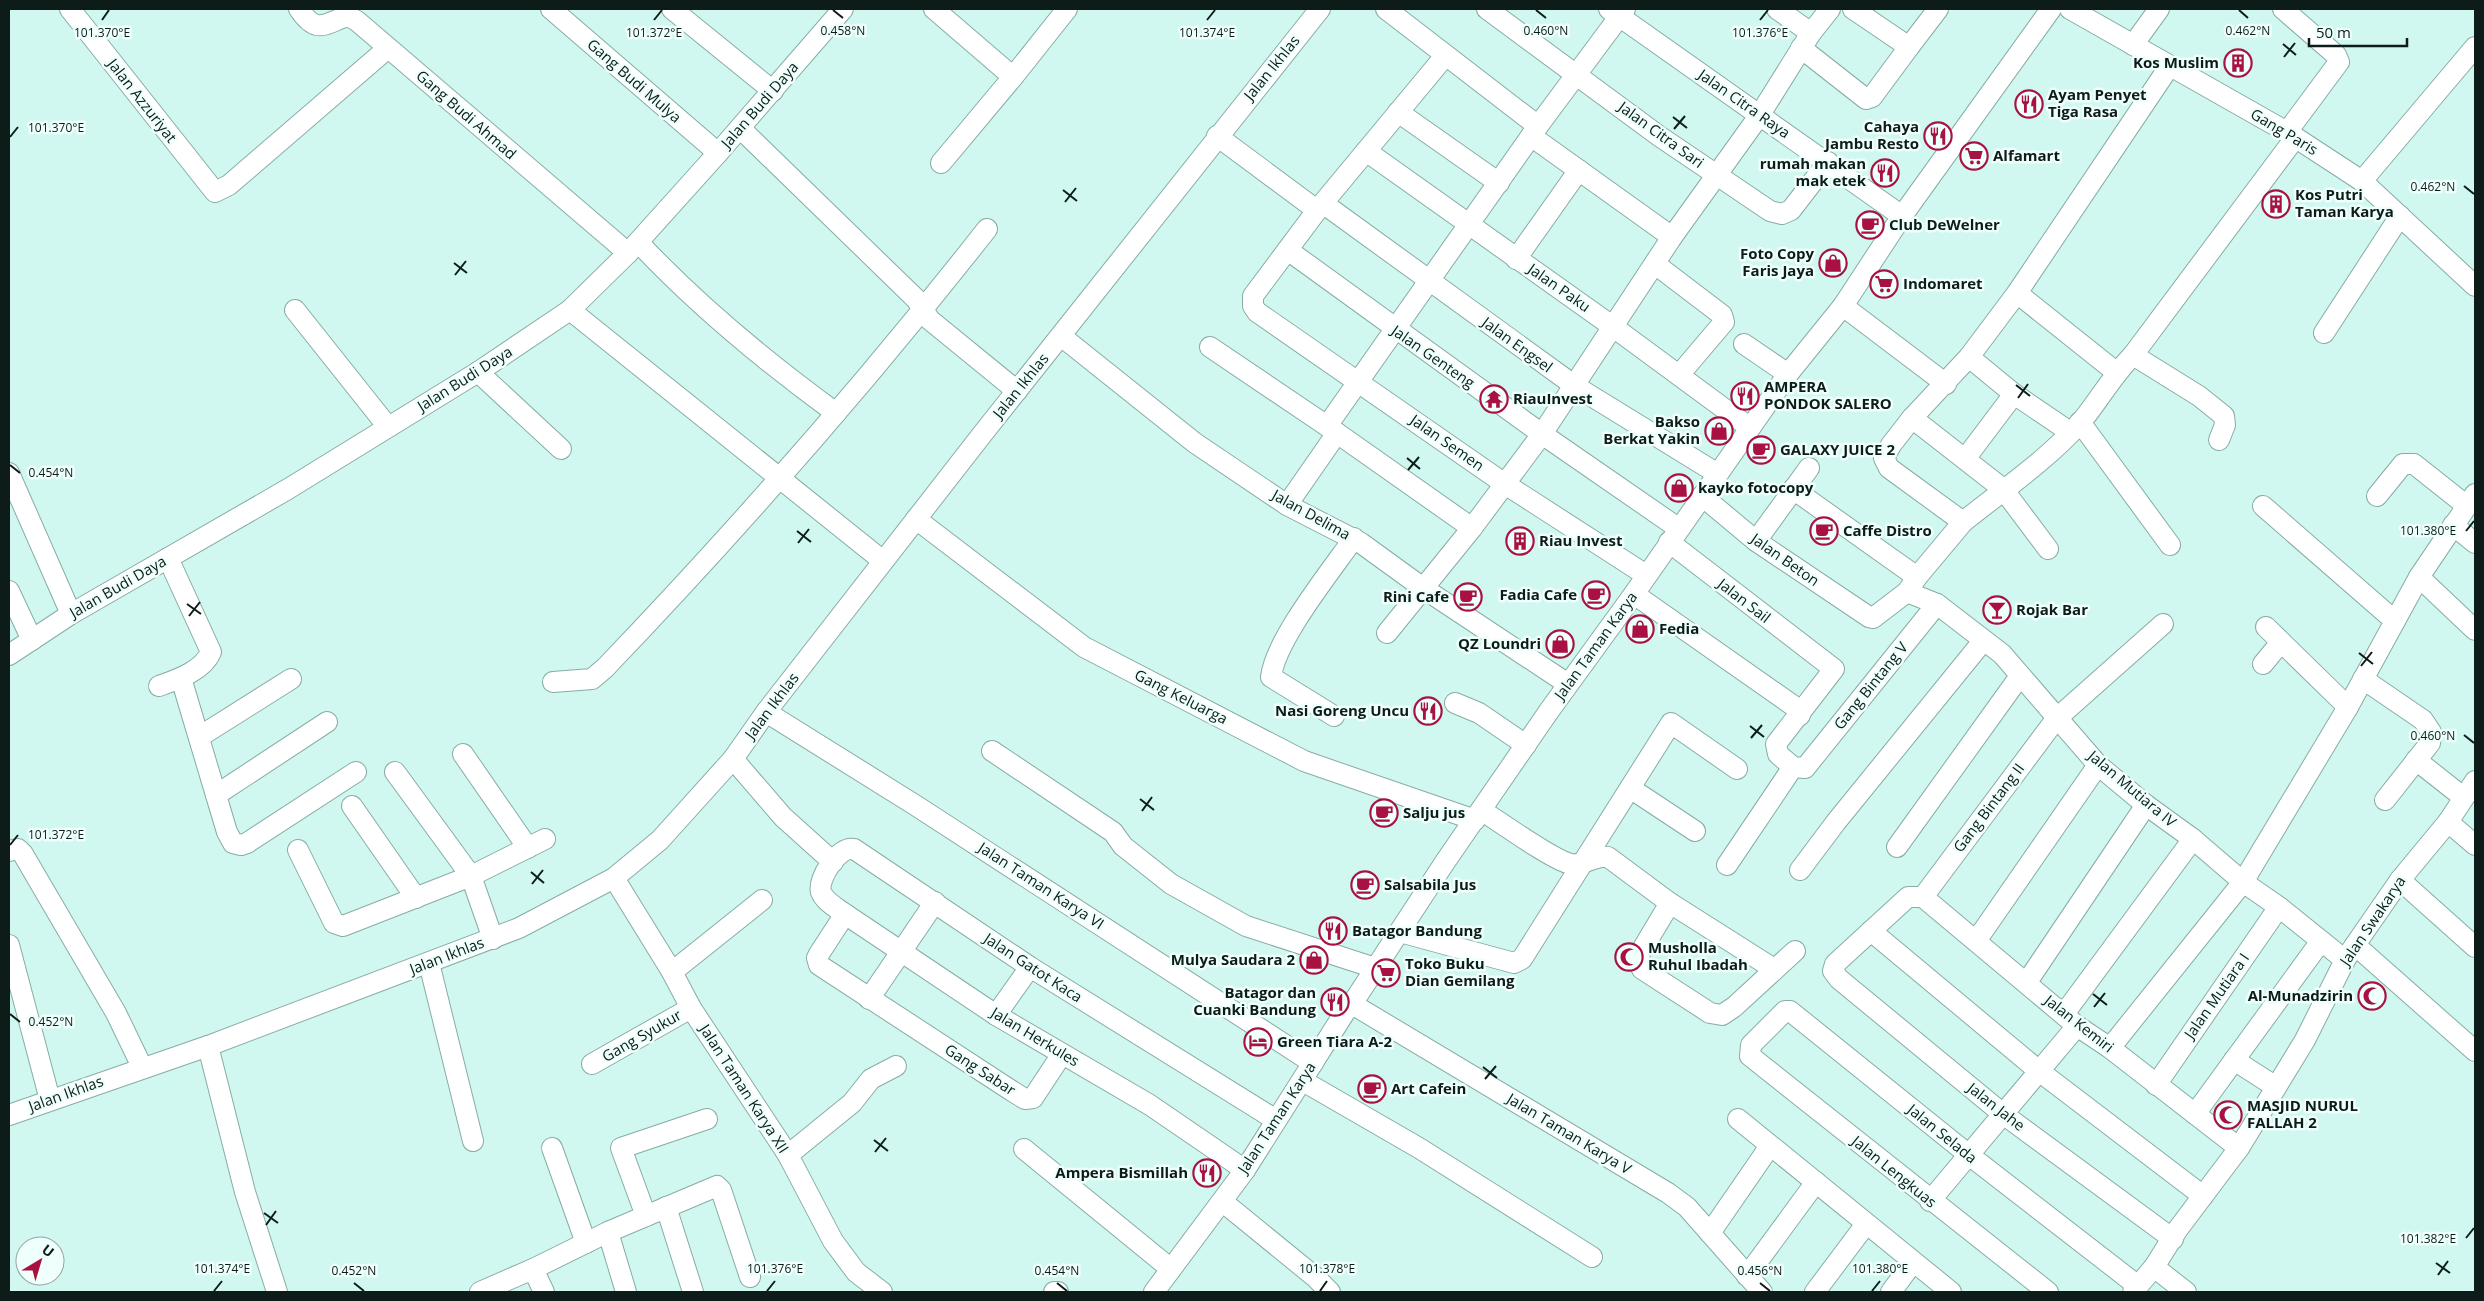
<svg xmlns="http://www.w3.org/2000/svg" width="2484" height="1301" font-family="'Open Sans',sans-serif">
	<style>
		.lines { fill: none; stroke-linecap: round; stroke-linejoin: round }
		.minor-casing { stroke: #87aca6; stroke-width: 22 }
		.minor { stroke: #fff; stroke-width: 20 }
		.ticks { fill: none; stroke: #0d1c19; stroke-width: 2 }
		.labels { text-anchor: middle; stroke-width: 5; stroke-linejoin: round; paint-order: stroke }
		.poi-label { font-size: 15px; font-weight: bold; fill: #0d1c19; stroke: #effffc; text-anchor: start }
		.street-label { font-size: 15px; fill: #0d1c19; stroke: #effffc }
		.ticks-label { font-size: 12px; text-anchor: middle; fill: #0d1c19; stroke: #effffc; stroke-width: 5; stroke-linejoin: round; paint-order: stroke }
	</style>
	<rect width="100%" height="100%" fill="#d0f7f0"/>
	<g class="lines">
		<g class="minor-casing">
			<g id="minor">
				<polyline points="70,9 215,192 229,185 388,48"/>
				<path d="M299 9C317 36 325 23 348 16L357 21 628 253"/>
				<polyline points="551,9 718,153"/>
				<polyline points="672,9 773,91"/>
				<polyline points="934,9 1013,77 941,163"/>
				<polyline points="1386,9 1538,126"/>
				<polyline points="1487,9 1659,136 1770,211 1782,214 1791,210 1828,162"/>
				<polyline points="1609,9 1902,216"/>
				<polyline points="1777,9 1811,33"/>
				<polyline points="2070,9 2287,132 2362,181 2475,286"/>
				<polyline points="2283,9 2336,55 2339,62 2287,132"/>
				<polyline points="2133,45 2159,9"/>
				<polyline points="1909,47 1938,9"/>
				<polyline points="1801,48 1866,99 1872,97 1909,47 1853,9"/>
				<path d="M2169 67 2017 293 1969 357 1912 418 1891 445 1884 458 1889 468 1963 522C2003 490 2047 460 2081 422 2099 400 2113 375 2133 355L2295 138"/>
				<polyline points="1013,77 1067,9"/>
				<polyline points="1398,112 1499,183"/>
				<polyline points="740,128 916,299 930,320 1017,391"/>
				<polyline points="1217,136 1314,208 1318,209 1445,56"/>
				<polyline points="1531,136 1672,237"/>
				<polyline points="1366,151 1612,326 1749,427"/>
				<polyline points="2362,181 2475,47"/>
				<polyline points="1324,204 1575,386 1718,474"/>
				<polyline points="1318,209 1253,296 1253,306 1257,312 1505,484 1646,575"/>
				<path d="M638 242C698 306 766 362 836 413"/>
				<polyline points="1289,251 1542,434 1678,528"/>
				<polyline points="1516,259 1579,170"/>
				<polyline points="1655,264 1722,315 1724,322 1679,375"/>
				<polyline points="2017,293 2116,372"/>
				<polyline points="1843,306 1946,384"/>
				<polyline points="295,310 388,427"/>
				<polyline points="570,310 883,561"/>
				<polyline points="2324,333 2400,216"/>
				<polyline points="1061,336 1195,443 1287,505 1361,543 1423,588 1568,684"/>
				<polyline points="1744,344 1788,374"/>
				<polyline points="1210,347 1327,426 1472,528"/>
				<polyline points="2133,355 2199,396 2224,416 2225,425 2219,440"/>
				<polyline points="1969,357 2014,394 2070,432"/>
				<polyline points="478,372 561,449"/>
				<polyline points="1912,418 2003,489 2048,549"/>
				<polyline points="2080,422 2170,545"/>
				<polyline points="1327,426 1538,126 1625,9"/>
				<polyline points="1965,459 2014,394"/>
				<polyline points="9,473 71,614"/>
				<polyline points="1702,496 1756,541 1869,617 1873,618 1907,592 1917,577 1793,489"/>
				<polyline points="2377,496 2403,464 2414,464 2467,506"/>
				<polyline points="1287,505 1337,433"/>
				<polyline points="2263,506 2395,621"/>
				<polyline points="916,519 1084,647 1304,761 1475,820"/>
				<polyline points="2453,525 2475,543"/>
				<polyline points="1756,541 1809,468"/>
				<polyline points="1669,542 1834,669 1776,744 1778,754 1793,767 1805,768 1937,604"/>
				<polyline points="1917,577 1963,522"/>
				<polyline points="2419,577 2475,630"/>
				<polyline points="9,591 32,640"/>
				<polyline points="1907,592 1937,604 2002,654 2098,765 2146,805 2193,839 2243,882 2279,907 2345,960"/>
				<polyline points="1634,594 1798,709 1800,715"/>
				<polyline points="2266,627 2348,707"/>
				<polyline points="1387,633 1472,528 1542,434 1672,237 1759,116 1811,33 1830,9"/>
				<polyline points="9,655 71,614 288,489 478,372 570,310 628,253 718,153 843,9"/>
				<polyline points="2263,664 2281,642"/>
				<polyline points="181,678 227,832 233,843 241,845 247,843 356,772"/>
				<polyline points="2363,679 2423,720 2431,732 2430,743 2385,800"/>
				<path d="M553 682 592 679 605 668C739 528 867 382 987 229"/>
				<path d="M159 686C176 680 203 671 211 652L168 558"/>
				<polyline points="1455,703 1479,713 1526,745"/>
				<polyline points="766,712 915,805 1313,1063"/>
				<path d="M1334 716 1271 677C1275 640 1331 571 1354 538"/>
				<polyline points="199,737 291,679"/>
				<polyline points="992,751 1113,832 1123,846 1171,884 1246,926 1375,968"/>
				<polyline points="463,754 528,848"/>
				<polyline points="733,759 783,817 833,862"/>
				<polyline points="2416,760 2463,797"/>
				<polyline points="395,772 471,876 493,939"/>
				<polyline points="1630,788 1695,831"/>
				<polyline points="216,795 327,722"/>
				<polyline points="352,806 416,898"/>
				<path d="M1481 810C1500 822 1554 861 1571 864 1584 866 1595 855 1608 857L1670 903 1774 969"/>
				<polyline points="2448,822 2475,845"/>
				<polyline points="1897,847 2020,676"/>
				<polyline points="298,850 334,923 343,926 471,876 545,839"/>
				<polyline points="9,851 18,849 23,854 116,1013 142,1067"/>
				<polyline points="1727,865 1793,767"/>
				<polyline points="1800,870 1836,822 1983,641"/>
				<polyline points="614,878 672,972 691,1008 788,1155 833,1241 856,1272 882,1292"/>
				<polyline points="2400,880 2475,947"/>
				<polyline points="1923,897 1908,897 1835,964 1833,971 1839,979 2003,1114 2173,1239"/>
				<polyline points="1923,897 2077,1026 2110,1048 2239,1148"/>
				<polyline points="1923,897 2056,719 2163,624"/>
				<polyline points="1670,903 1640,953 1638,961 1642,969 1710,1013 1722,1015 1734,1007 1795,951"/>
				<polyline points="845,914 819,954 817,958 819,965 1012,1091 1025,1099 1033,1098 1062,1054"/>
				<polyline points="1871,931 2039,1071 2203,1196"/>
				<polyline points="1400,932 1514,963 1522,959 1671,723 1737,769"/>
				<polyline points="1976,941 2098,765"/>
				<polyline points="9,945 50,1100"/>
				<polyline points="2355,945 2475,1051"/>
				<polyline points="429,963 473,1141"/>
				<polyline points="672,972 762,900"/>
				<polyline points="2027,982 2146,805"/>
				<polyline points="869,999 935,902"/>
				<polyline points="1352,1004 1668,1193 1687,1207 1762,1292"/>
				<polyline points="2064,1014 2193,839"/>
				<polyline points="996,1015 1030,967"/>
				<polyline points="208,1046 245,1192 277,1292"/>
				<polyline points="2110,1048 2243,882 2348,707 2419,577 2475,494"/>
				<polyline points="2234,1060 2276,1087"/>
				<polyline points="592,1064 691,1008"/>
				<polyline points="1303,1081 1419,1148 1592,1257"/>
				<polyline points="2156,1085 2279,907"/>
				<polyline points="2195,1114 2321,941"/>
				<polyline points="9,1115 208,1046 519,928 614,878 660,840 733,759 766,712 984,432 1320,9"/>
				<polyline points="1738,1119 1951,1292"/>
				<polyline points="552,1148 586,1243"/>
				<polyline points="1024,1149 1171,1269"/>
				<polyline points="788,1155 852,1103 871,1079 896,1066"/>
				<path d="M1245 1170 1150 1105 996 1015 845 914C837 908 825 902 821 892 817 879 839 845 854 849L1030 967 1276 1120"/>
				<polyline points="1930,1201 2077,1026"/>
				<polyline points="1223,1202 1315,1277 1330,1292"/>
				<polyline points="666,1207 693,1292"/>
				<polyline points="646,1216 621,1148 707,1119"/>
				<polyline points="608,1232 626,1292"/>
				<polyline points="1710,1233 1770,1146"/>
				<polyline points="2154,1267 2186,1292"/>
				<polyline points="533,1269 608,1232 717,1186 721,1190 750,1277"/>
				<polyline points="1747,1276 1816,1182"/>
				<polyline points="480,1292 533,1269 544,1292"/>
				<polyline points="1054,1292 1058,1292"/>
				<polyline points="1154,1292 1245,1170 1345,1012 1352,1004 1445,862 1549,711 1634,594 1788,374 1843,306 1902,216 2051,9"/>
				<polyline points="1815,1292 1866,1224"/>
				<polyline points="1891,1292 1913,1262"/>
				<polyline points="2048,1292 1750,1056 1751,1045 1785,1011 1790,1011 1969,1155 2138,1286"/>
				<polyline points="2133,1292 2154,1267 2178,1229 2239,1148 2305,1040 2345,960 2355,945 2400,880 2448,822 2475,781"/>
			</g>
		</g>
		<use href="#minor" class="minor"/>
	</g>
	<path class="ticks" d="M833 10 843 18M1536 10 1546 18M2239 10 2248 18M102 20 109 10M654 20 662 10M1207 20 1215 10M1760 20 1768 10M2283 44 2296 55M2284 57 2295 43M1673 117 1687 128M1674 129 1685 116M10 137 18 127M2464 186 2474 194M1063 190 1077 201M1065 202 1076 188M454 263 467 273M455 275 466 261M2016 385 2030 396M2018 398 2028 384M1407 458 1420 469M10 465 20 473M1408 470 1419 457M797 531 811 542M2466 531 2474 521M798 543 809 529M187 604 201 614M189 616 200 602M2359 653 2373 664M2361 666 2372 652M1750 726 1764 737M2464 735 2474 743M1751 738 1762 725M1140 799 1154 810M1142 811 1152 797M10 845 18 835M531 872 544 883M532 884 543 870M2093 994 2107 1005M2094 1007 2105 993M10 1014 20 1022M1483 1067 1497 1078M1485 1079 1496 1066M874 1140 888 1151M875 1152 886 1138M264 1213 278 1223M266 1225 276 1211M2466 1238 2474 1228M2436 1263 2450 1273M2438 1275 2448 1261M354 1283 364 1291M1057 1283 1067 1291M1760 1283 1770 1291M214 1291 222 1281M767 1291 775 1281M1320 1291 1327 1281M1872 1291 1880 1281"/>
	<defs>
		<g id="building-ring" transform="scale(1.4375)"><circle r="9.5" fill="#effffc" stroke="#a81141" stroke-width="1.5"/><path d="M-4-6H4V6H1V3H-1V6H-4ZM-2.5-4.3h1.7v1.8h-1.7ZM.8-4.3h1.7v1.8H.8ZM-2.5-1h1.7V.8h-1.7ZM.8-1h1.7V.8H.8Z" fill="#a81141"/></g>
		<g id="restaurant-ring" transform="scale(1.4375)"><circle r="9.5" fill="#effffc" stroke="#a81141" stroke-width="1.5"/><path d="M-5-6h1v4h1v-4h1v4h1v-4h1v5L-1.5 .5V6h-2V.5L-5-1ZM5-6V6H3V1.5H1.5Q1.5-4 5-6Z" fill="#a81141"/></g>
		<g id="supermarket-ring" transform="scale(1.4375)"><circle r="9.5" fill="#effffc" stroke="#a81141" stroke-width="1.5"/><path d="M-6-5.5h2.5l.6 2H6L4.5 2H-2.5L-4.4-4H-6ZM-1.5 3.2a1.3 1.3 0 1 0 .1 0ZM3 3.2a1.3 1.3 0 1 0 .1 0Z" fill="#a81141"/></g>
		<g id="cafe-ring" transform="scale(1.4375)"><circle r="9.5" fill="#effffc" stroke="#a81141" stroke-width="1.5"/><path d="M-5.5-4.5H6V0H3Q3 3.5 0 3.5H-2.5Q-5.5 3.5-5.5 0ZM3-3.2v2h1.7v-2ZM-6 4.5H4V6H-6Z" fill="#a81141"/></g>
		<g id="shop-ring" transform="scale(1.4375)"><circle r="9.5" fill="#effffc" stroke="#a81141" stroke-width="1.5"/><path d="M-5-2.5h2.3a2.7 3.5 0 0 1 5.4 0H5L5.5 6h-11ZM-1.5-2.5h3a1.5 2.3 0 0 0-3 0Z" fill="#a81141"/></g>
		<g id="temple-ring" transform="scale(1.4375)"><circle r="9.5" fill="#effffc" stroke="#a81141" stroke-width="1.5"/><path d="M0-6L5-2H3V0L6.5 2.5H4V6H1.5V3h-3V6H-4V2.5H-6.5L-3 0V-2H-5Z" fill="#a81141"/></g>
		<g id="bar-ring" transform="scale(1.4375)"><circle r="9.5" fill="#effffc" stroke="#a81141" stroke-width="1.5"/><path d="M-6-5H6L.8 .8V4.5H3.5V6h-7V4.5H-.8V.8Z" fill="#a81141"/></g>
		<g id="mosque-ring" transform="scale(1.4375)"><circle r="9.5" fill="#effffc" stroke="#a81141" stroke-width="1.5"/><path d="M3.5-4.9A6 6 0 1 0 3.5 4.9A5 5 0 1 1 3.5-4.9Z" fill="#a81141"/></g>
		<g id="hotel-ring" transform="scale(1.4375)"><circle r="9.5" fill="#effffc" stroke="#a81141" stroke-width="1.5"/><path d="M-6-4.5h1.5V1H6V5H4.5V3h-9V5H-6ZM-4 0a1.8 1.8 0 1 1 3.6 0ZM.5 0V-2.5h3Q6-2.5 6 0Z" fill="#a81141"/></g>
	</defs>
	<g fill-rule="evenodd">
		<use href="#building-ring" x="2238" y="63"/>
		<use href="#restaurant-ring" x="2029" y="104"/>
		<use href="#restaurant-ring" x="1938" y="136"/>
		<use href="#supermarket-ring" x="1974" y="156"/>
		<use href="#restaurant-ring" x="1885" y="173"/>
		<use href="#building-ring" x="2276" y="204"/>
		<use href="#cafe-ring" x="1870" y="225"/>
		<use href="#shop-ring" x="1833" y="263"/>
		<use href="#supermarket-ring" x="1884" y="284"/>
		<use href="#restaurant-ring" x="1745" y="396"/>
		<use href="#temple-ring" x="1494" y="399"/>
		<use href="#shop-ring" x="1719" y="431"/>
		<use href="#cafe-ring" x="1761" y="450"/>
		<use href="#shop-ring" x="1679" y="488"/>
		<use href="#cafe-ring" x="1824" y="531"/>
		<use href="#building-ring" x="1520" y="541"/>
		<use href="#cafe-ring" x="1596" y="595"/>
		<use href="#cafe-ring" x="1468" y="597"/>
		<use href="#bar-ring" x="1997" y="610"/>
		<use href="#shop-ring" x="1640" y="629"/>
		<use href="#shop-ring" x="1560" y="644"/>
		<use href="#restaurant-ring" x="1428" y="711"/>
		<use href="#cafe-ring" x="1384" y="813"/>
		<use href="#cafe-ring" x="1365" y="885"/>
		<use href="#restaurant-ring" x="1333" y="931"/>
		<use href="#mosque-ring" x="1629" y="957"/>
		<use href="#shop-ring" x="1314" y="960"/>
		<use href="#supermarket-ring" x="1386" y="973"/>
		<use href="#mosque-ring" x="2372" y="996"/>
		<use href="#restaurant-ring" x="1335" y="1002"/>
		<use href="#hotel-ring" x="1258" y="1042"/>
		<use href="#cafe-ring" x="1372" y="1089"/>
		<use href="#mosque-ring" x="2228" y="1115"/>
		<use href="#restaurant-ring" x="1207" y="1173"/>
	</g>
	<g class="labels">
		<g class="poi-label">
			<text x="2219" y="68" text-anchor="end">Kos Muslim</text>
			<text x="2048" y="100">Ayam Penyet<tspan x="2048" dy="17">Tiga Rasa</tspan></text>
			<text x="1919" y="132" text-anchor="end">Cahaya<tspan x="1919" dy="17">Jambu Resto</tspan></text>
			<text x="1993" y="161">Alfamart</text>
			<text x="1866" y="169" text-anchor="end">rumah makan<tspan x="1866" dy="17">mak etek</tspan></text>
			<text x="2295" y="200">Kos Putri<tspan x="2295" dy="17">Taman Karya</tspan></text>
			<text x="1889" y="230">Club DeWelner</text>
			<text x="1814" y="259" text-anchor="end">Foto Copy<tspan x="1814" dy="17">Faris Jaya</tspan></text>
			<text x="1903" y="289">Indomaret</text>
			<text x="1764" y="392">AMPERA<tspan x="1764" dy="17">PONDOK SALERO</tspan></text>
			<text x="1513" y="404">RiauInvest</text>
			<text x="1700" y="427" text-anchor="end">Bakso<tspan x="1700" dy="17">Berkat Yakin</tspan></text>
			<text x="1780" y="455">GALAXY JUICE 2</text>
			<text x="1698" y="493">kayko fotocopy</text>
			<text x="1843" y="536">Caffe Distro</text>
			<text x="1539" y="546">Riau Invest</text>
			<text x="1577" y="600" text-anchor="end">Fadia Cafe</text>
			<text x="1449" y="602" text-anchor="end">Rini Cafe</text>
			<text x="2016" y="615">Rojak Bar</text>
			<text x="1659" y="634">Fedia</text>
			<text x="1541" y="649" text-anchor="end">QZ Loundri</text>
			<text x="1409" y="716" text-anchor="end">Nasi Goreng Uncu</text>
			<text x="1403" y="818">Salju jus</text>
			<text x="1384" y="890">Salsabila Jus</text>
			<text x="1352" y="936">Batagor Bandung</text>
			<text x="1648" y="953">Musholla<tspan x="1648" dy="17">Ruhul Ibadah</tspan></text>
			<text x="1295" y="965" text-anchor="end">Mulya Saudara 2</text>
			<text x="1405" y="969">Toko Buku<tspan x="1405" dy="17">Dian Gemilang</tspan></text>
			<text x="1316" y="998" text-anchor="end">Batagor dan<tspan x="1316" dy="17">Cuanki Bandung</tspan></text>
			<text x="2353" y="1001" text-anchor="end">Al-Munadzirin</text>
			<text x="1277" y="1047">Green Tiara A-2</text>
			<text x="1391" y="1094">Art Cafein</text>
			<text x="2247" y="1111">MASJID NURUL<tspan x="2247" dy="17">FALLAH 2</tspan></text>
			<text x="1188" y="1178" text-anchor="end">Ampera Bismillah</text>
		</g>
		<g class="street-label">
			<text transform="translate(1272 68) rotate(-51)" y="5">Jalan Ikhlas</text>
			<text transform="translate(634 81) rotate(41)" y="5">Gang Budi Mulya</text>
			<text transform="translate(142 101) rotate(52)" y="5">Jalan Azzuriyat</text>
			<text transform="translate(1744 104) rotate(35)" y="5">Jalan Citra Raya</text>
			<text transform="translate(760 105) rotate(-49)" y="5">Jalan Budi Daya</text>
			<text transform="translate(466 115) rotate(41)" y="5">Gang Budi Ahmad</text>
			<text transform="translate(2284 132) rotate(31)" y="5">Gang Paris</text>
			<text transform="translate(1661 135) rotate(36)" y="5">Jalan Citra Sari</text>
			<text transform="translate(1559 288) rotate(35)" y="5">Jalan Paku</text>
			<text transform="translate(1517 345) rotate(36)" y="5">Jalan Engsel</text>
			<text transform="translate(1433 357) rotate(35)" y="5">Jalan Genteng</text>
			<text transform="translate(465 379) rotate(-32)" y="5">Jalan Budi Daya</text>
			<text transform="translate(1021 386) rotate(-51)" y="5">Jalan Ikhlas</text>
			<text transform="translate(1447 443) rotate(35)" y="5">Jalan Semen</text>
			<text transform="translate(1311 515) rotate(29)" y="5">Jalan Delima</text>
			<text transform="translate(1785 560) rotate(35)" y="5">Jalan Beton</text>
			<text transform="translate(118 587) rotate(-30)" y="5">Jalan Budi Daya</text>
			<text transform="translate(1744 601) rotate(38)" y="5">Jalan Sail</text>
			<text transform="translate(1596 646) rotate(-54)" y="5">Jalan Taman Karya</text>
			<text transform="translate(1871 686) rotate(-51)" y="5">Gang Bintang V</text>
			<text transform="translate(1181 697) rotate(27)" y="5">Gang Keluarga</text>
			<text transform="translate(772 706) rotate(-53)" y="5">Jalan Ikhlas</text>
			<text transform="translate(2132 789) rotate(40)" y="5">Jalan Mutiara IV</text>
			<text transform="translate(1989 808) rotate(-53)" y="5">Gang Bintang II</text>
			<text transform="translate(1041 886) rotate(33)" y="5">Jalan Taman Karya VI</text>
			<text transform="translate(2373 921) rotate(-56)" y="5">Jalan Swakarya</text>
			<text transform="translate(447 956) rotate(-21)" y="5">Jalan Ikhlas</text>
			<text transform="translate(1033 968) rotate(33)" y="5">Jalan Gatot Kaca</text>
			<text transform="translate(2217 996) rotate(-55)" y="5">Jalan Mutiara I</text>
			<text transform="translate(2079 1024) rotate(38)" y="5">Jalan Kemiri</text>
			<text transform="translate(642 1036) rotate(-30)" y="5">Gang Syukur</text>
			<text transform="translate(1035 1037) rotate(31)" y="5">Jalan Herkules</text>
			<text transform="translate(980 1070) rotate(33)" y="5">Gang Sabar</text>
			<text transform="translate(744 1089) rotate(57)" y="5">Jalan Taman Karya XII</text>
			<text transform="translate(66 1094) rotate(-20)" y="5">Jalan Ikhlas</text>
			<text transform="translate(1996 1107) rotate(38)" y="5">Jalan Jahe</text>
			<text transform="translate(1277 1118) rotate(-57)" y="5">Jalan Taman Karya</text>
			<text transform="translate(1569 1134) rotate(31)" y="5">Jalan Taman Karya V</text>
			<text transform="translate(1942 1134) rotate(39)" y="5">Jalan Selada</text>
			<text transform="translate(1894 1172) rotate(39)" y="5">Jalan Lengkuas</text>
		</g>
	</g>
	<g class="ticks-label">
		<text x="843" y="35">0.458°N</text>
		<text x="1546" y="35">0.460°N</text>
		<text x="2248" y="35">0.462°N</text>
		<text x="1760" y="37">101.376°E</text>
		<text x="102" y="37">101.370°E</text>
		<text x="654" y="37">101.372°E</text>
		<text x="1207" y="37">101.374°E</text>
		<text x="56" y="132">101.370°E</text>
		<text x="2433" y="191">0.462°N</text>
		<text x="51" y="477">0.454°N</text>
		<text x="2428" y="535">101.380°E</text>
		<text x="2433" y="740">0.460°N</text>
		<text x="56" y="839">101.372°E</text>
		<text x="51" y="1026">0.452°N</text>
		<text x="2428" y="1243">101.382°E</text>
		<text x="222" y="1273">101.374°E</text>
		<text x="775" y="1273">101.376°E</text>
		<text x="1327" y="1273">101.378°E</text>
		<text x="1880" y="1273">101.380°E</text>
		<text x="354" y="1275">0.452°N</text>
		<text x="1057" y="1275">0.454°N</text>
		<text x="1760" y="1275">0.456°N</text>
	</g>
	<rect width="2484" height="1301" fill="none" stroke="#0d1c19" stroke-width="20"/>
	<g transform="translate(40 1261) rotate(38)"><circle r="24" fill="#effffc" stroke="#95a4a1"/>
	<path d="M0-4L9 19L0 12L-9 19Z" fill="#a81141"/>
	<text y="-8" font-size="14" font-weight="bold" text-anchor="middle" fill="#0d1c19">U</text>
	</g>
	<path d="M2309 38v8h98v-8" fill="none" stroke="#0d1c19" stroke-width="2.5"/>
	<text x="2316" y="38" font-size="15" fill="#0d1c19" stroke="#effffc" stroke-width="4" paint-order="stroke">50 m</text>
</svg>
